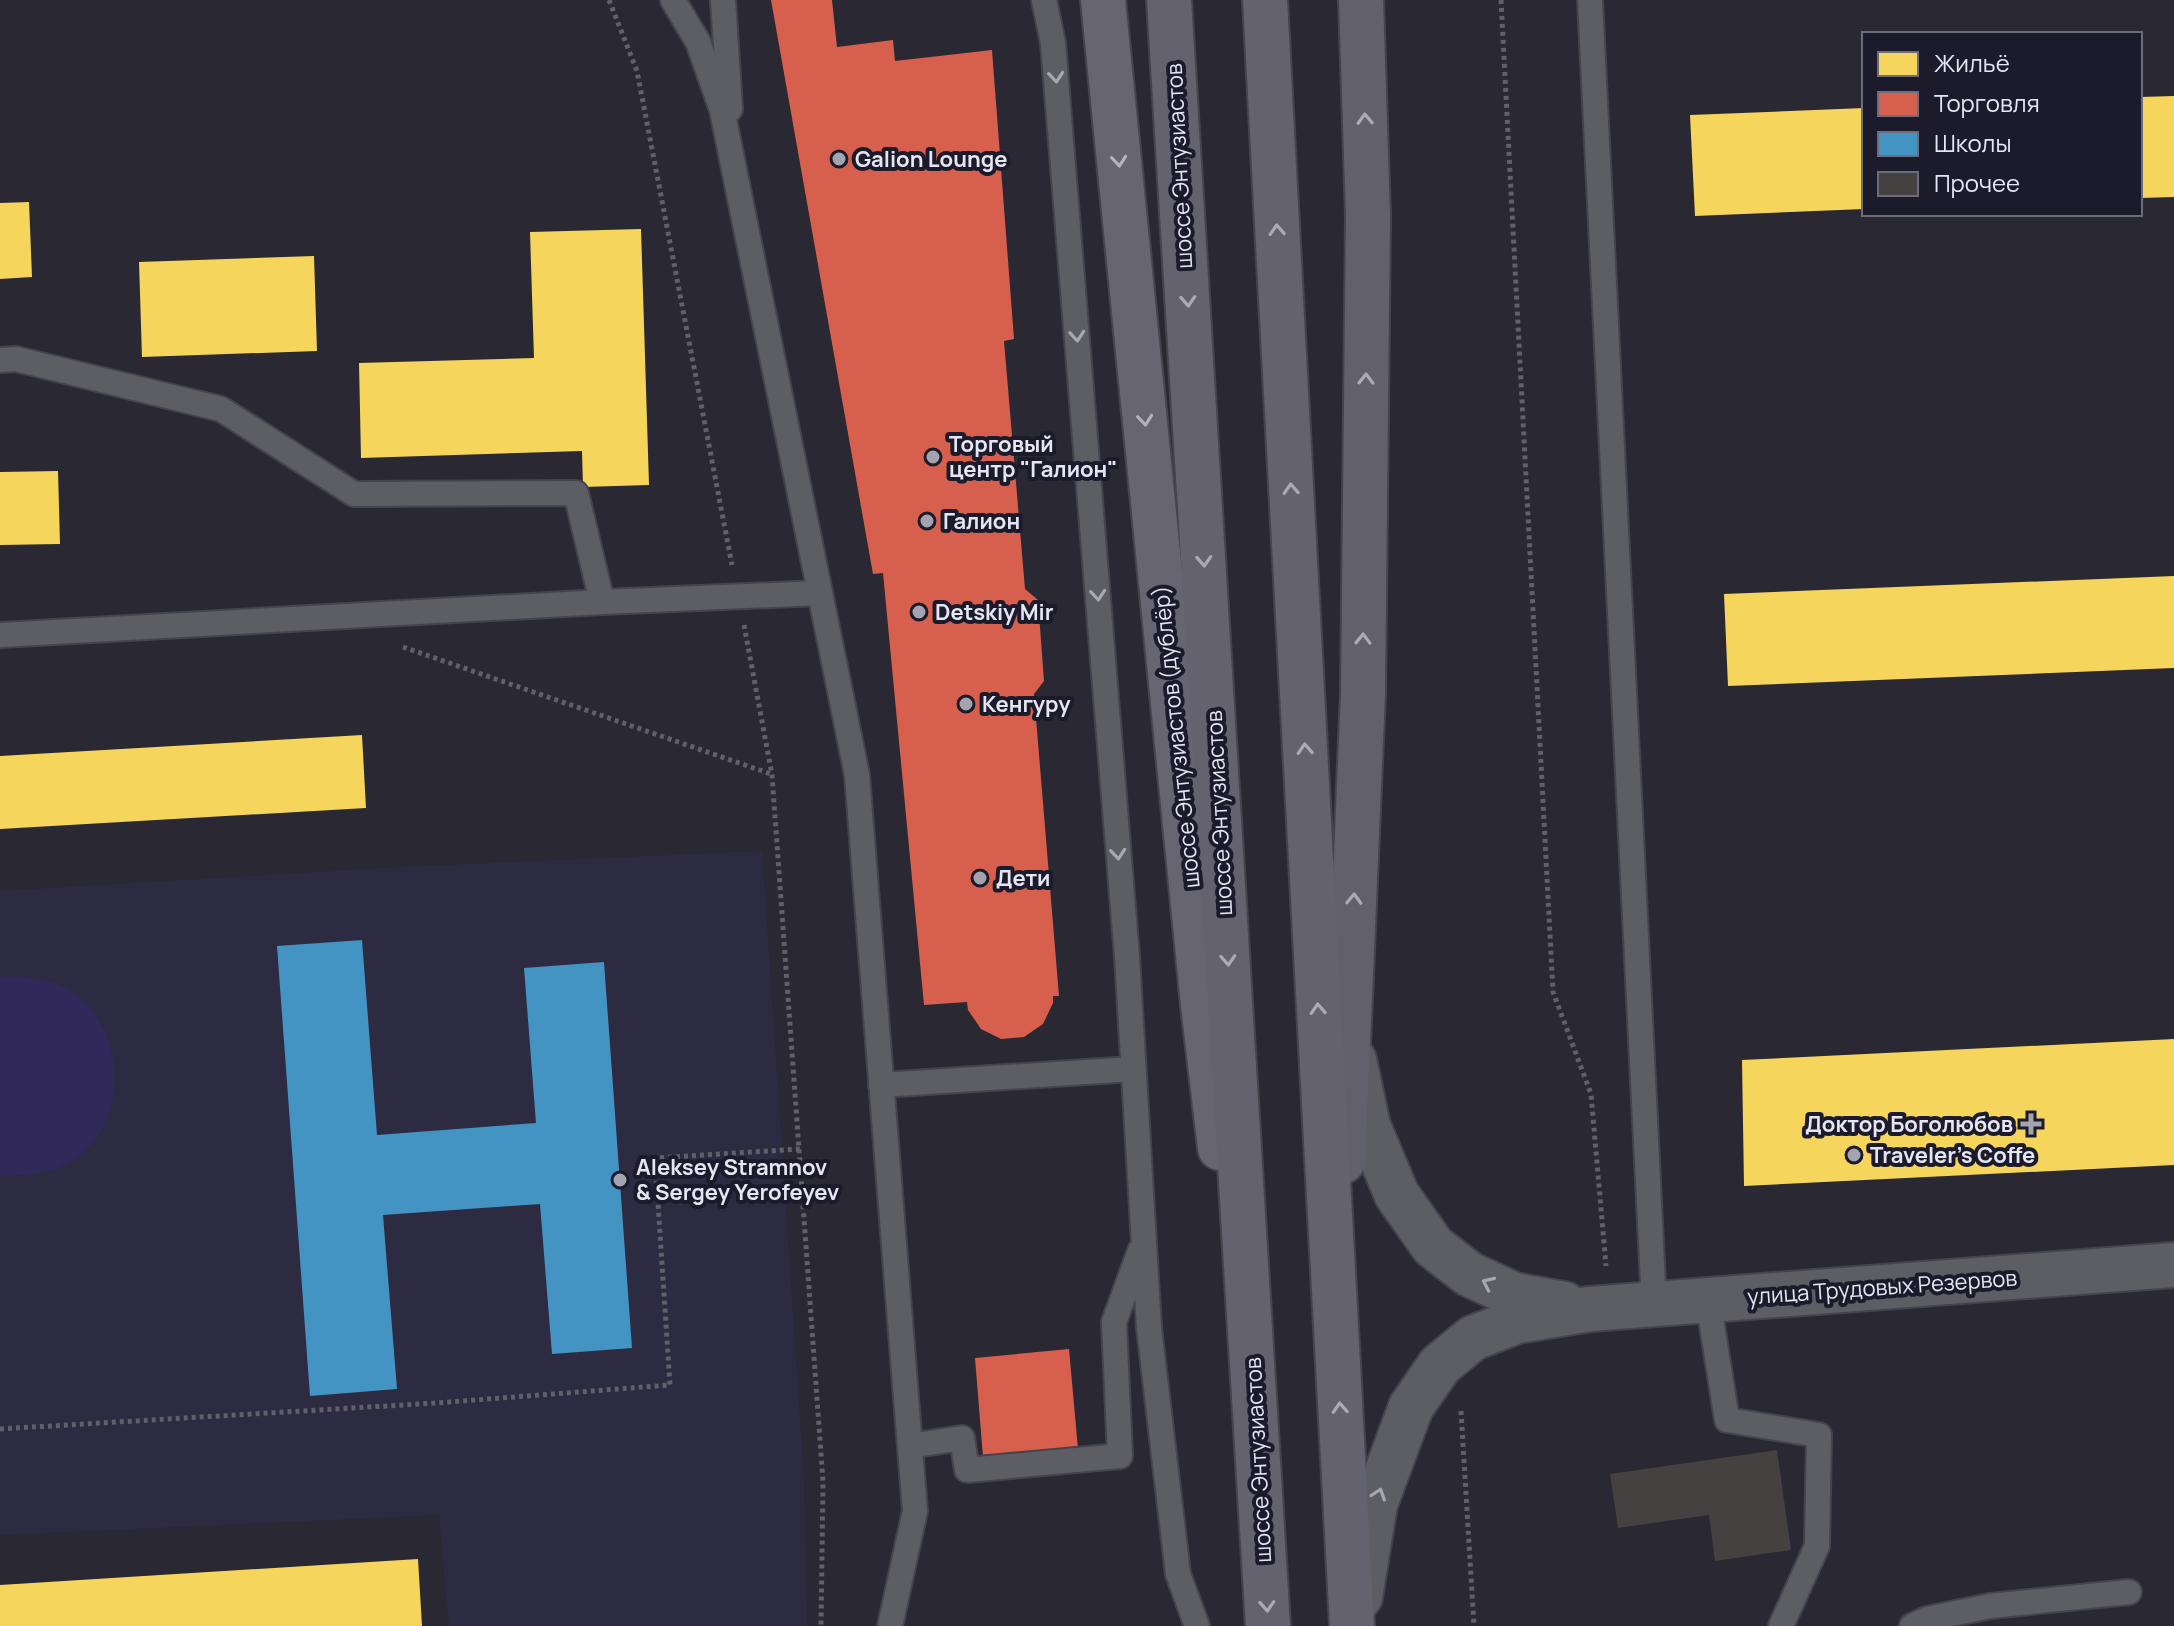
<svg xmlns="http://www.w3.org/2000/svg" width="2174" height="1626" font-family="Manrope,sans-serif">
	<style>
		.built { fill: #2d2b42 }
		.green { fill: #312959 }
		.homes { fill: #f6d55c }
		.shops { fill: #d6604d }
		.schools { fill: #4393c3 }
		.building { fill: #444140 }
		.lines { fill: none; stroke-linecap: round; stroke-linejoin: round }
		.lane-casing { stroke: #45444d; stroke-width: 28 }
		.street-casing { stroke: #45444d; stroke-width: 48 }
		.secondary-casing { stroke: #45444d; stroke-width: 48 }
		.primary-casing { stroke: #45444d; stroke-width: 48 }
		.highway-casing { stroke: #45444d; stroke-width: 48 }
		.path { stroke: #615f68; stroke-width: 5; stroke-dasharray: 4 4; stroke-linecap: butt }
		.lane { stroke: #5d5d64; stroke-width: 24 }
		.street { stroke: #5d5d64; stroke-width: 44 }
		.secondary { stroke: #62616b; stroke-width: 44 }
		.primary { stroke: #666571; stroke-width: 44 }
		.highway { stroke: #63626e; stroke-width: 44 }
		.oneway { stroke: #a8a8b2 }
		.oneway2 { stroke: #abaab5 }
		.oneway3 { stroke: #b3b2be }
		.oneway4 { stroke: #abaab7 }
		.poi-dot { fill: #a4a3af; stroke: #1c1b2c; stroke-width: 3 }
		.labels { text-anchor: middle; stroke-width: 8; stroke-linejoin: round; paint-order: stroke }
		.poi-label { font-size: 22px; font-weight: bold; fill: #e6e5f2; stroke: #1c1b2c; text-anchor: start }
		.street-label { font-size: 22px; fill: #e6e5f2; stroke: #1c1b2c }
	</style>
	<rect width="100%" height="100%" fill="#2a2832"/>
	<polygon class="built" points="762,851 804,1480 807,1626 449,1626 439,1515 0,1535 0,891 401,867"/>
	<path class="green" d="M0 978C23 978 46 977 66 988 127 1022 132 1124 72 1161 50 1175 25 1175 0 1176Z"/>
	<g class="homes">
		<polygon points="2174,96 2174,197 2140,198 2140,97"/>
		<polygon points="1864,108 1864,209 1695,216 1690,115"/>
		<polygon points="29,202 32,277 0,279 0,203"/>
		<polygon points="641,229 649,485 583,487 582,451 361,458 359,363 534,358 530,232"/>
		<polygon points="314,256 317,351 142,357 139,262"/>
		<polygon points="58,471 60,544 0,545 0,472"/>
		<polygon points="2174,576 2174,668 1728,686 1724,594"/>
		<polygon points="362,735 366,808 0,829 0,756"/>
		<polygon points="2174,1039 2174,1165 1744,1186 1742,1060"/>
		<polygon points="418,1559 422,1626 0,1626 0,1585"/>
	</g>
	<g class="shops">
		<polygon points="771,0 832,0 837,47 893,40 895,61 992,50 1014,339 1004,341 1025,589 1038,600 1044,681 1034,694 1059,996 1053,996 1053,1003 1043,1024 1024,1037 1001,1039 981,1029 968,1010 967,1002 924,1005 883,573 873,574"/>
		<polygon points="1069,1349 1078,1449 983,1457 975,1358"/>
	</g>
	<polygon class="schools" points="362,940 377,1135 536,1123 524,968 604,962 632,1348 552,1354 540,1204 383,1215 397,1389 310,1396 277,946"/>
	<polygon class="building" points="1777,1450 1791,1550 1715,1561 1709,1515 1618,1528 1610,1474"/>
	<g class="lines">
		<g class="lane-casing">
			<g id="lane">
				<polyline points="673,0 698,42 722,110 857,775 915,1511 890,1626"/>
				<polyline points="723,0 730,109"/>
				<polyline points="1044,0 1053,43 1127,957 1149,1328 1178,1574 1197,1626"/>
				<polyline points="1590,0 1654,1304"/>
				<polyline points="0,360 16,359 221,409 354,494 576,493 602,602 820,593"/>
				<polyline points="0,635 602,602"/>
				<polyline points="881,1085 1133,1069"/>
				<polyline points="1708,1300 1727,1420 1819,1435 1817,1546 1781,1626"/>
				<polyline points="910,1446 962,1438 967,1470 1120,1456 1114,1322 1140,1251"/>
				<polyline points="1912,1626 1927,1619 1990,1606 2129,1592"/>
			</g>
		</g>
		<g class="street-casing">
			<g id="street">
				<polyline points="1354,1060 1368,1126 1397,1195 1433,1246 1469,1274 1514,1295 1564,1304"/>
				<polyline points="1360,1597 1375,1504 1411,1407 1440,1365 1473,1338 1517,1321 1590,1309 2174,1265"/>
			</g>
		</g>
		<g class="secondary-casing">
			<polyline id="secondary" points="1343,1161 1363,693 1368,216 1361,0"/>
		</g>
		<g class="primary-casing">
			<polyline id="primary" points="1103,0 1203,1005 1220,1148"/>
		</g>
		<g class="highway-casing">
			<g id="highway">
				<polyline points="1169,0 1268,1626"/>
				<polyline points="1265,0 1352,1626"/>
			</g>
		</g>
		<g class="path">
			<polyline points="609,0 637,71 732,565"/>
			<polyline points="1501,0 1553,992 1591,1094 1606,1266"/>
			<polyline points="744,625 772,775 823,1482 821,1626"/>
			<polyline points="403,647 771,774"/>
			<polyline points="1461,1411 1474,1626"/>
			<polyline points="0,1429 436,1403 670,1385 655,1158 800,1149"/>
		</g>
		<use href="#lane" class="lane"/>
		<use href="#street" class="street"/>
		<use href="#secondary" class="secondary"/>
		<use href="#primary" class="primary"/>
		<use href="#highway" class="highway"/>
	</g>
	<defs><path id="oneway-chevron" d="M-2-3.5L2.5 0L-2 3.5" fill="none" stroke-width="1.6" stroke-linecap="round" stroke-linejoin="round" transform="scale(2)"/></defs>
	<g class="oneway">
		<use href="#oneway-chevron" transform="translate(1056 77) rotate(85)"/>
		<use href="#oneway-chevron" transform="translate(1077 336) rotate(85)"/>
		<use href="#oneway-chevron" transform="translate(1098 595) rotate(85)"/>
		<use href="#oneway-chevron" transform="translate(1118 854) rotate(85)"/>
		<use href="#oneway-chevron" transform="translate(1488 1283) rotate(-155)"/>
		<use href="#oneway-chevron" transform="translate(1379 1494) rotate(-71)"/>
	</g>
	<g class="oneway2">
		<use href="#oneway-chevron" transform="translate(1365 119) rotate(-92)"/>
		<use href="#oneway-chevron" transform="translate(1366 379) rotate(-89)"/>
		<use href="#oneway-chevron" transform="translate(1363 639) rotate(-89)"/>
		<use href="#oneway-chevron" transform="translate(1354 899) rotate(-88)"/>
	</g>
	<g class="oneway3">
		<use href="#oneway-chevron" transform="translate(1119 161) rotate(84)"/>
		<use href="#oneway-chevron" transform="translate(1145 420) rotate(84)"/>
	</g>
	<g class="oneway4">
		<use href="#oneway-chevron" transform="translate(1277 230) rotate(-93)"/>
		<use href="#oneway-chevron" transform="translate(1188 301) rotate(87)"/>
		<use href="#oneway-chevron" transform="translate(1291 489) rotate(-93)"/>
		<use href="#oneway-chevron" transform="translate(1204 561) rotate(87)"/>
		<use href="#oneway-chevron" transform="translate(1305 749) rotate(-93)"/>
		<use href="#oneway-chevron" transform="translate(1228 960) rotate(87)"/>
		<use href="#oneway-chevron" transform="translate(1318 1009) rotate(-93)"/>
		<use href="#oneway-chevron" transform="translate(1340 1408) rotate(-93)"/>
		<use href="#oneway-chevron" transform="translate(1267 1606) rotate(87)"/>
	</g>
	<g class="poi-dot">
		<circle cx="839" cy="159" r="8"/>
		<circle cx="933" cy="457" r="8"/>
		<circle cx="927" cy="521" r="8"/>
		<circle cx="919" cy="612" r="8"/>
		<circle cx="966" cy="704" r="8"/>
		<circle cx="980" cy="878" r="8"/>
		<path d="M2027 1112h8v8h8v8h-8v8h-8v-8h-8v-8h8z"/>
		<circle cx="1854" cy="1155" r="8"/>
		<circle cx="620" cy="1180" r="8"/>
	</g>
	<g class="labels">
		<g class="poi-label">
			<text x="855" y="167">Galion Lounge</text>
			<text x="949" y="452">Торговый<tspan x="949" dy="25">центр "Галион"</tspan></text>
			<text x="943" y="529">Галион</text>
			<text x="935" y="620">Detskiy Mir</text>
			<text x="982" y="712">Кенгуру</text>
			<text x="996" y="886">Дети</text>
			<text x="2013" y="1132" text-anchor="end">Доктор Боголюбов</text>
			<text x="1870" y="1163">Traveler's Coffe</text>
			<text x="636" y="1175">Aleksey Stramnov<tspan x="636" dy="25">&amp; Sergey Yerofeyev</tspan></text>
		</g>
		<g class="street-label">
			<text transform="translate(1179 166) rotate(-93)" y="8">шоссе Энтузиастов</text>
			<text transform="translate(1176 737) rotate(-96)" y="8">шоссе Энтузиастов (дублёр)</text>
			<text transform="translate(1219 813) rotate(-93)" y="8">шоссе Энтузиастов</text>
			<text transform="translate(1882 1287) rotate(-4)" y="8">улица Трудовых Резервов</text>
			<text transform="translate(1258 1460) rotate(-93)" y="8">шоссе Энтузиастов</text>
		</g>
	</g>
	<rect x="1862" y="32" width="280" height="184" fill="#1c1b2c" stroke="#6d6c7b" stroke-width="2"/>
	<rect x="1878" y="52" width="40" height="24" fill="#f6d55c" stroke="#6d6c7b" stroke-width="2"/>
	<text x="1934" y="72" font-size="24" fill="#e6e5f2">Жильё</text>
	<rect x="1878" y="92" width="40" height="24" fill="#d6604d" stroke="#6d6c7b" stroke-width="2"/>
	<text x="1934" y="112" font-size="24" fill="#e6e5f2">Торговля</text>
	<rect x="1878" y="132" width="40" height="24" fill="#4393c3" stroke="#6d6c7b" stroke-width="2"/>
	<text x="1934" y="152" font-size="24" fill="#e6e5f2">Школы</text>
	<rect x="1878" y="172" width="40" height="24" fill="#444140" stroke="#6d6c7b" stroke-width="2"/>
	<text x="1934" y="192" font-size="24" fill="#e6e5f2">Прочее</text>
</svg>
